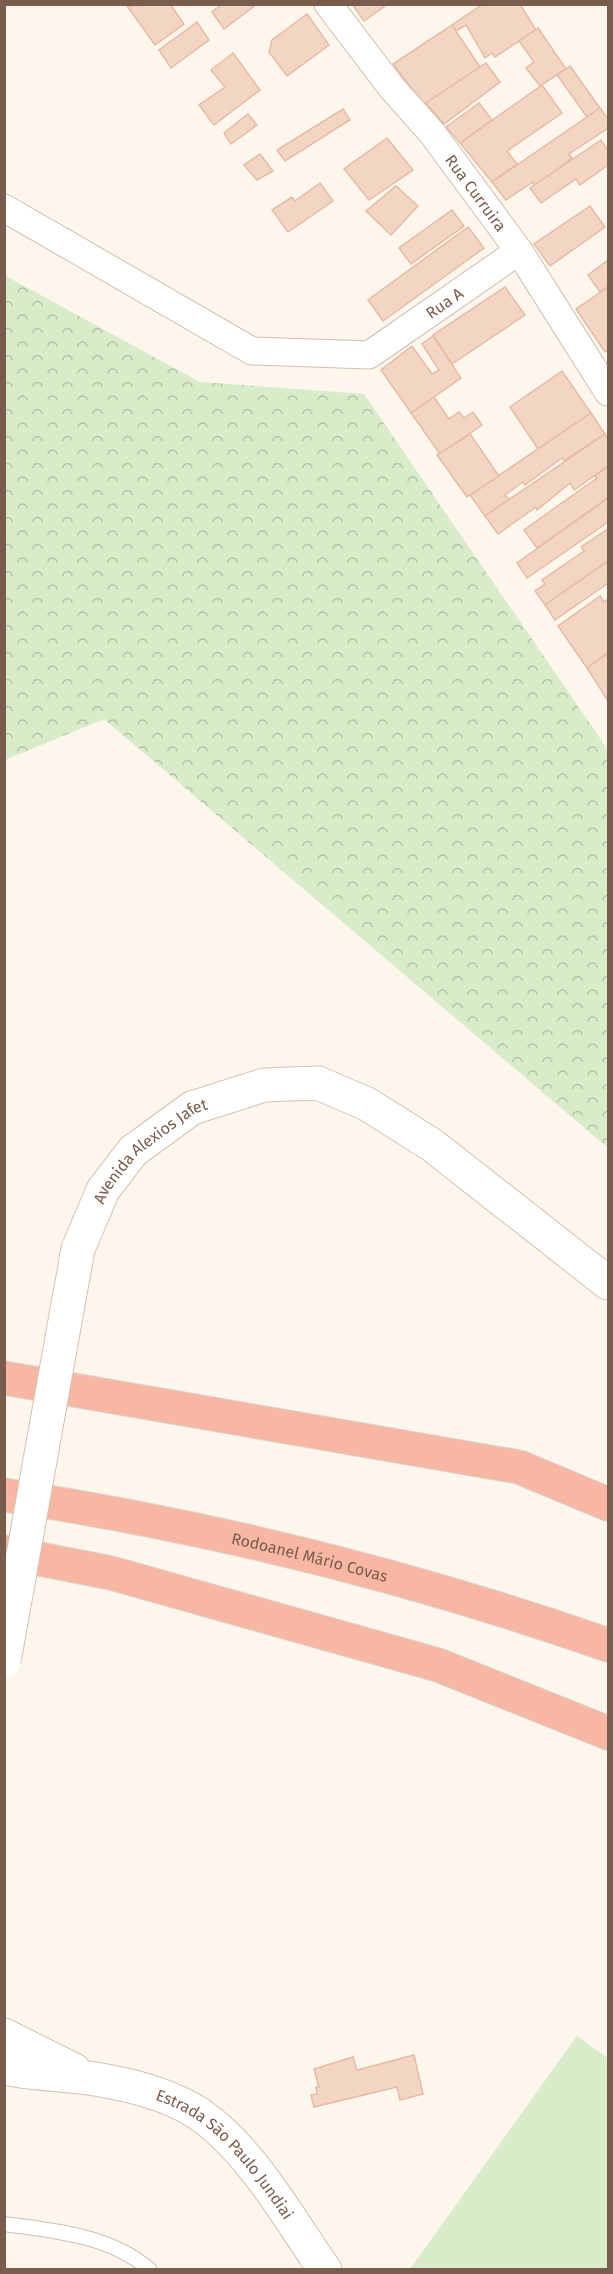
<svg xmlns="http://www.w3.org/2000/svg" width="613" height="2274" font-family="'Fira Sans',sans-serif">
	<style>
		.forest { fill: url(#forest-crowns) }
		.pitch { fill: #d8ecc9 }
		.building { fill: #f3d5c3; stroke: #e6bba3; stroke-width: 1.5 }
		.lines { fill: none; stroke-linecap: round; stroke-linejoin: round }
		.service-casing { stroke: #d1beb0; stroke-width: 16 }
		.minor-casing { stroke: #d1beb0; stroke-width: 29 }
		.secondary-casing { stroke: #d6c0b0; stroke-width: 35 }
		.motorway-casing { stroke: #dad1cd; stroke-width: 35 }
		.service { stroke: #fff; stroke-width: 14 }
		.minor { stroke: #fff; stroke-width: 27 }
		.secondary { stroke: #fff; stroke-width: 33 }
		.motorway { stroke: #f7b7a3; stroke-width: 33 }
		.secondary-bridge-casing { stroke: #d6c0b0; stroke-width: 35; stroke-linecap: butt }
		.secondary-bridge { stroke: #fff; stroke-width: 33 }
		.labels { text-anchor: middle; stroke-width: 5; stroke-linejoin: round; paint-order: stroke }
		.street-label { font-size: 16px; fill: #7a5c4d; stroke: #fffaf3 }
	</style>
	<defs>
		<pattern id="forest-crowns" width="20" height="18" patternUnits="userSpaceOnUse" patternTransform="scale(1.5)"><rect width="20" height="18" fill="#d8ecc9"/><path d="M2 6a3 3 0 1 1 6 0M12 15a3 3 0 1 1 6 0" fill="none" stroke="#b4c2a5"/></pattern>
	</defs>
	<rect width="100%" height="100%" fill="#fdf6ec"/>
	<polygon class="forest" points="4,275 200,382 364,394 608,750 608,1148 104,719 5,760"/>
	<polygon class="pitch" points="577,2036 608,2058 608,2269 410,2269"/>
	<g class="building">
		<polygon points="170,4 184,24 155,45 127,6"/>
		<polygon points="222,4 257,4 224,29 212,12"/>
		<polygon points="352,4 388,4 364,21"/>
		<polygon points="483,4 520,4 536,30 495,57 492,53 485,58 466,25 456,31 452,25"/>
		<polygon points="307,14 329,45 287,76 269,52 272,40"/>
		<polygon points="197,22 209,40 171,68 159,50"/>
		<polygon points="452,25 480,67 424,105 393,64"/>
		<polygon points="538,28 566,69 540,86 526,68 534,62 519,41"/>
		<polygon points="233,53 260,90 214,125 199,105 225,87 211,70"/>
		<polygon points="486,63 500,82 444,124 426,103"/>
		<polygon points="570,66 600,108 587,117 557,75"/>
		<polygon points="542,85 562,113 507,151 517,164 492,182 460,143"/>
		<polygon points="479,103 492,120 460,143 446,127"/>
		<polygon points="600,108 608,119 608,128 569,154 572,158 550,175 535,185 533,182 506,200 492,182"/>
		<polygon points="343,109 350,120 285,161 277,150"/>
		<polygon points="248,114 257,125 231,144 224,133"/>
		<polygon points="387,138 413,170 369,200 344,169"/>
		<polygon points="601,140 608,151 608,165 580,185 576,179 541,203 530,188"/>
		<polygon points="260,154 273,171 257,180 244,165"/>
		<polygon points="320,183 333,201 288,232 272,210 292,197 295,201"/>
		<polygon points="396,186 418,206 391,235 366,211"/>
		<polygon points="590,206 605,227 550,266 534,244"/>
		<polygon points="452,210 464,226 411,264 399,248"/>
		<polygon points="468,227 484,248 383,321 368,300"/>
		<polygon points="608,260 608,287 600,292 588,275"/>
		<polygon points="505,287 525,315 452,364 433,335"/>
		<polygon points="608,287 608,350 605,352 576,309"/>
		<polygon points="433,336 461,378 411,413 381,370 412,346 432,374 439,370 422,344"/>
		<polygon points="562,371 591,413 538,449 510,407"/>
		<polygon points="434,397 449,419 459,412 464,418 473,412 482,425 440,454 411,413"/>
		<polygon points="591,413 605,434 564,461 562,458 525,485 523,482 505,495 509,500 485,516 470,495"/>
		<polygon points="470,434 499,476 467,497 437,455"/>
		<polygon points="605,434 608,440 608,466 574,490 570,483 537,510 536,507 498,534 485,516"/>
		<polygon points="608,466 608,498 537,548 524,530 597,478 595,476"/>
		<polygon points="608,498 608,522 527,578 517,563"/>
		<polygon points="608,529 608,561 545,605 535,591 545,584 542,580 584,551 581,547"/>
		<polygon points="608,561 608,583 555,620 545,605"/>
		<polygon points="600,596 604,602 608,599 608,653 587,668 558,626"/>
		<polygon points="608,653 608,701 587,668"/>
		<polygon points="414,2055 423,2094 400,2100 397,2087 314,2107 311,2095 317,2094 316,2087 319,2087 314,2069 353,2057 357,2070"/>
	</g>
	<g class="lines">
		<g class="service-casing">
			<path id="service" d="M4 2224C53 2230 112 2236 150 2270"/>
		</g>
		<g class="minor-casing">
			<g id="minor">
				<path id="s1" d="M328 4 392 88 432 133 519 251 608 392"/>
				<path id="s2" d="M4 208 252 351 369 355 519 251"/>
			</g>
		</g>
		<g class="secondary-casing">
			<g id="secondary">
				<path id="s3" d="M78 1249 103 1190 133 1151 192 1108 264 1085 318 1083 367 1104 432 1145 608 1283"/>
				<polyline points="4,2035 74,2070"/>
				<path id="s4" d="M4 2068C35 2075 65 2074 95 2079 133 2085 180 2097 210 2122 257 2160 290 2220 325 2270"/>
			</g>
		</g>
		<g class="motorway-casing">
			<g id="motorway">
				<polyline points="4,1378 519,1467 608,1504"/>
				<path id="s5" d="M4 1495C210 1526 413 1577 608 1645"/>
				<polyline points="4,1552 111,1573 438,1665 608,1733"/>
			</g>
		</g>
		<use href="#service" class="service"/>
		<use href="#minor" class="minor"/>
		<use href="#secondary" class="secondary"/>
		<use href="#motorway" class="motorway"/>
		<g class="secondary-bridge-casing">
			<polyline id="secondary-bridge" points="4,1661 78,1249"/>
		</g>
		<use href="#secondary-bridge" class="secondary-bridge"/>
	</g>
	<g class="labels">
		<g class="street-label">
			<text dy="6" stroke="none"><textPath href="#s1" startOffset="240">Rua Curruira</textPath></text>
			<text dy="6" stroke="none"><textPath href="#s2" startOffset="495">Rua A</textPath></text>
			<text dy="6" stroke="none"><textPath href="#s3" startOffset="126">Avenida Alexios Jafet</textPath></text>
			<text dy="6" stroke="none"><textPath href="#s5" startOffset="312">Rodoanel Mário Covas</textPath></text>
			<text dy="6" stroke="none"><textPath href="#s4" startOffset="248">Estrada São Paulo Jundiai</textPath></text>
		</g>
	</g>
	<rect width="613" height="2274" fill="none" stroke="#7a5c4d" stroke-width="12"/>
</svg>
